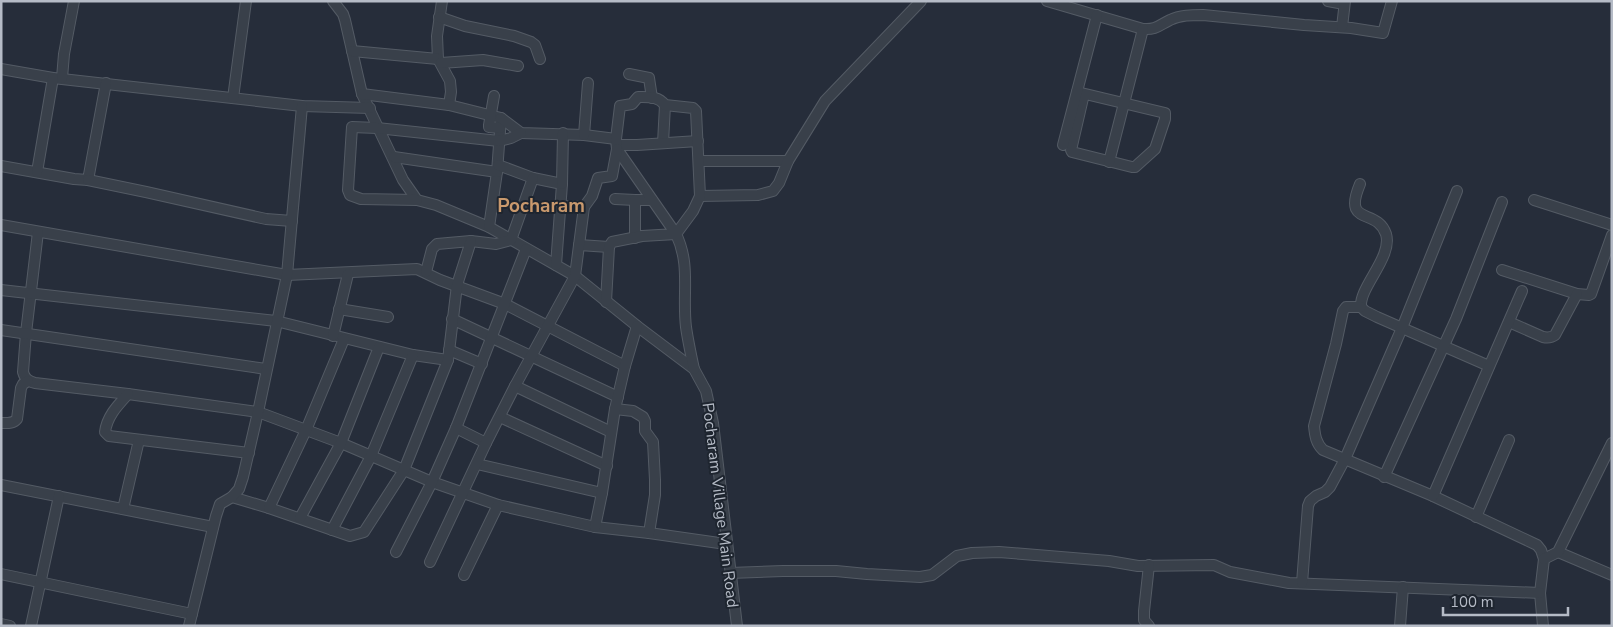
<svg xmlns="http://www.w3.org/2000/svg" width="1613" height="627" font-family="'Nunito Sans',sans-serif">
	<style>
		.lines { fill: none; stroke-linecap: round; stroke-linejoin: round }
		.minor-casing { stroke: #545b65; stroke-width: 12 }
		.minor { stroke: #39404a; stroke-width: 10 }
		.labels { text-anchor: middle; stroke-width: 4; stroke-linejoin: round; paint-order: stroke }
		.street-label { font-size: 16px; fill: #b5bbc6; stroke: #1e252f }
		.quarter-label { font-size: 19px; font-weight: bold; fill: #c9996d; stroke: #1e252f }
	</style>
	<rect width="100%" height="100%" fill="#262d3a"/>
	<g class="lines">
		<g class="minor-casing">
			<g id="minor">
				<polyline points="333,1 343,14 345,20 362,94 403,180 417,200 436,205 489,227 575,276 637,326 694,369 706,391 713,423 737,626"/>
				<polyline points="442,1 437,36 438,59 450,81 451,92 449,105"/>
				<path d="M1047 1 1143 29C1157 30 1159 25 1170 20 1180 15 1192 15 1203 15L1304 25 1351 28 1383 33 1392 1"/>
				<polyline points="1328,1 1344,4"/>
				<polyline points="439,17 465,26 514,36 531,42 535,45 540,59"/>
				<polyline points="1342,27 1345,1"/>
				<polyline points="352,51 438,59"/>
				<polyline points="441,63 483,60 518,66"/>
				<polyline points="1,69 53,78 302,106 370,108"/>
				<polyline points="629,74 649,78 652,98"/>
				<polyline points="62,78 64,54 74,1"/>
				<polyline points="1077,92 1165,113 1165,119 1155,149 1135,167 1132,167 1072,152 1071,150 1084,94"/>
				<polyline points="362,94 449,105 501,118 497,172 489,227"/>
				<polyline points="494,96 489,125 489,127 500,128"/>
				<polyline points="233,98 246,1"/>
				<polyline points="501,118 521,133 584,135 616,139"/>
				<polyline points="584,135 588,83"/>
				<polyline points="663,143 665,105"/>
				<polyline points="617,145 637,145 698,141"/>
				<polyline points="1063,145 1097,15"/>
				<polyline points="394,157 497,172"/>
				<polyline points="699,161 788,161"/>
				<polyline points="1109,162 1143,29"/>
				<polyline points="498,165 533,178 562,184 556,265"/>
				<polyline points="1,166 74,179 88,180 106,83"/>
				<polyline points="37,172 53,78"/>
				<polyline points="88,180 146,192 266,219 292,221"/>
				<polyline points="562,184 563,133"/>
				<path d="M1360 184C1342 227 1377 207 1386 234 1393 257 1359 287 1361 307L1365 311 1377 317 1489 366"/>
				<polyline points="700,196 758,195 773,191 779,183 788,161 825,101 921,1"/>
				<polyline points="615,199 635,200"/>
				<polyline points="417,200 361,199 350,195 348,190 352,127 377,128 499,141 511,138 521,133"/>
				<polyline points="1534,200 1612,225"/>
				<polyline points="561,206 584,207"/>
				<polyline points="1,225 287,275 417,269 440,280 505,304 625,366"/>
				<path d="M38 232 26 333 23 372C25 379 28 381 35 383L128 394 258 412 341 443 432 482 498 505 595 527 649 533 726 544"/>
				<polyline points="635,238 635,200 652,200"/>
				<polyline points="579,245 609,247"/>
				<polyline points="1502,270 1577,294 1589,295 1591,294 1612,235"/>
				<polyline points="426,272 432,249 437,244 471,241 496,244 511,240 533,178"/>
				<polyline points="1,290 276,321 413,355 448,360"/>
				<path d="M606 302 609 247 612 242 642 236 676 234 693 211 700 196 696 111 693 108 665 105C658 96 649 97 638 97L632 104 620 106 616 139 617 149 676 234C691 265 682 294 686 327 688 341 691 355 694 369"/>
				<path d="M1361 307H1346L1343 311 1336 344 1314 426C1315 436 1316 443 1323 450L1433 496 1537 545 1541 550 1544 559 1540 593 1543 626"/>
				<polyline points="339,309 388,317"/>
				<polyline points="452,319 618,397"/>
				<path d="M1509 322 1543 337C1548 338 1551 338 1555 335L1577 294"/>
				<polyline points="1,330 266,369"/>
				<polyline points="333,336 348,274"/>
				<polyline points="449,350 482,364"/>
				<polyline points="515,386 611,432"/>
				<path d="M128 394C118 405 107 416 105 432L109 436 249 453"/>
				<polyline points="615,409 633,411 643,417 645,421 645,431 653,442 655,480 655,495 649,533"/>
				<polyline points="500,417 607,466"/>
				<path d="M1 423C7 423 13 424 17 419L21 388 23 384 28 381"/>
				<polyline points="456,428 486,443"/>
				<polyline points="477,464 602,493"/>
				<polyline points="1384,477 1456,319 1502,202"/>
				<polyline points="1,485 213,527"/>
				<polyline points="1433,496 1522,291"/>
				<polyline points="232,497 269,508 350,536 364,532 404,470 448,360 457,285 471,241"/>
				<polyline points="269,508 306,430 344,339"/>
				<polyline points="123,509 139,440"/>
				<polyline points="1476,517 1509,440"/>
				<polyline points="300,518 341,443 379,347"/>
				<polyline points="595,527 602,493 615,409 625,366 637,326"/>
				<polyline points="332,530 371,456 413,355"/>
				<polyline points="396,552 432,482 456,428 526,249"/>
				<polyline points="1558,552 1612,575"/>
				<polyline points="1544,559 1558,552 1612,443"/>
				<polyline points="430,562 486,443 515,386 575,276 584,207 592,196 598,178 612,176 617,149"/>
				<polyline points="730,573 783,571 836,571 867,574 920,577 932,575 957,556 972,553 999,552 1109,561 1138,566 1214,565 1230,572 1289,583 1540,593"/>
				<polyline points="1,574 192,614"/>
				<polyline points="464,575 498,505"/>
				<polyline points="1302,583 1308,506 1310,501 1316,496 1325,492 1330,487 1345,459 1402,328 1457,191"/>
				<polyline points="1,624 10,626"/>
				<polyline points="31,626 59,496"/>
				<polyline points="189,626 216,516 220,504 232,497 239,489 243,477 258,412 287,275 302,106"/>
				<polyline points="1149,626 1144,620 1144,611 1149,565"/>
				<polyline points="1400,626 1403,587"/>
			</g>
		</g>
		<use href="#minor" class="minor"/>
	</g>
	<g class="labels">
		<g class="street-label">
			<text transform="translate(721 505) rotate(83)" y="6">Pocharam Village Main Road</text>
		</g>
		<g class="quarter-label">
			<text x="541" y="212">Pocharam</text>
		</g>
	</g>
	<rect width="1613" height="627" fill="none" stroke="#b5bbc6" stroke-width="5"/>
	<path d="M1443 607v8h125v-8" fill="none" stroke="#b5bbc6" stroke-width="2.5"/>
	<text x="1450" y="607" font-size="15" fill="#b5bbc6" stroke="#1e252f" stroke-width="4" paint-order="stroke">100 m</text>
</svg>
